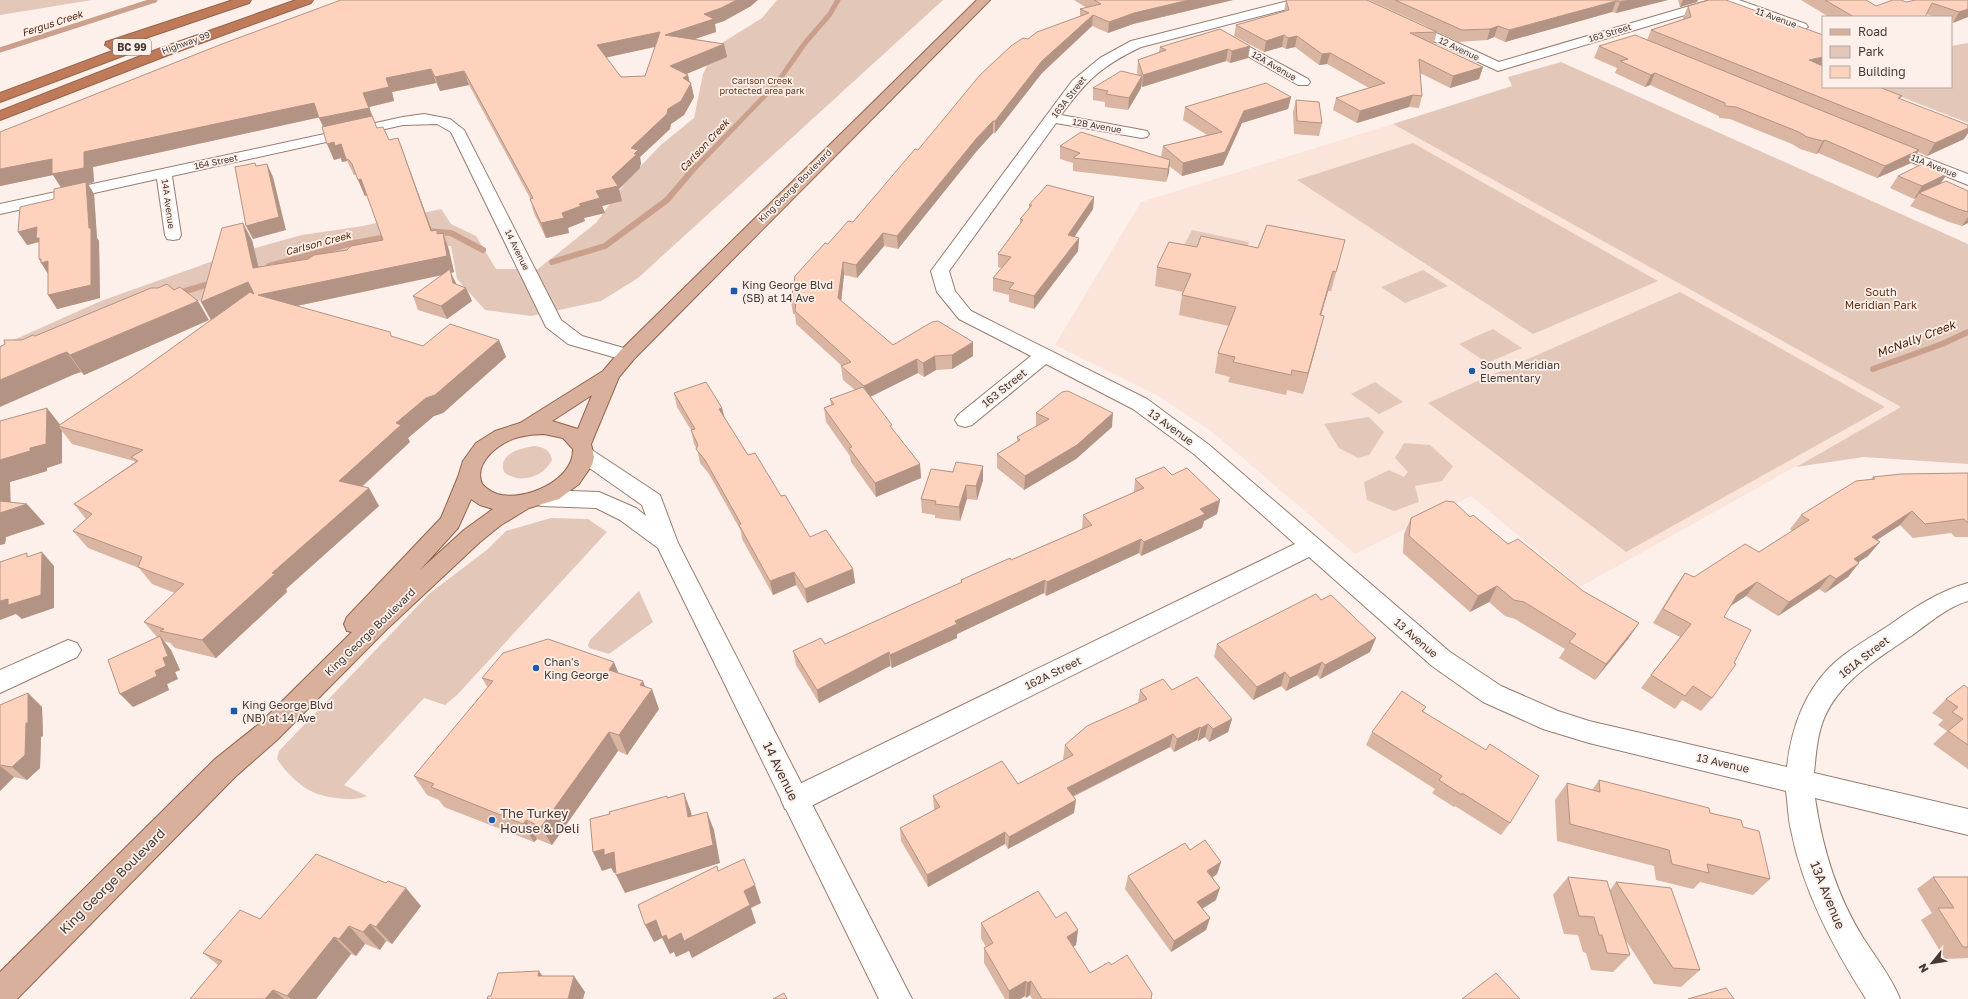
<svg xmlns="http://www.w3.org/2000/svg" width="1968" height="999" font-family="'Golos Text',sans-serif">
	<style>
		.built { fill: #fbe4d9 }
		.green { fill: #e3c7b9 }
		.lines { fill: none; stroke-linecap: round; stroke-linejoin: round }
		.stream-far1 { stroke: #caa08c; stroke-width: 5 }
		.stream { stroke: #caa08c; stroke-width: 6 }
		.street-casing { stroke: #987d6f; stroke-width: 2 }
		.secondary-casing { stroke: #987d6f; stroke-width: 2 }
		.primary-casing { stroke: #94644c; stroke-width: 2 }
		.highway-casing { stroke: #94644c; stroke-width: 2 }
		.street { fill: #fff; fill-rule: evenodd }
		.secondary { fill: #fff; fill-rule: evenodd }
		.primary { fill: #d9b09b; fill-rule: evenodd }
		.highway { fill: #bf7b59; fill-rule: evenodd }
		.wall { fill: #dab5a2; fill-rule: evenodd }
		.shaded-wall { fill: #b29384 }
		.building { fill: #fed2bc; stroke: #b29384; fill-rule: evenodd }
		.poi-dot { fill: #1e5aab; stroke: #fdf0ea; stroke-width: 1.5 }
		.labels { text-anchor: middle; stroke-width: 3.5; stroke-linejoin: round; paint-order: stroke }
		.far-street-label { font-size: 9px; fill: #453933; stroke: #fdf0ea }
		.far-park-label { font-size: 9px; fill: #663112; stroke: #fdf0ea }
		.far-water-label { font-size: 10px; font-style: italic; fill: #511d00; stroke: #fdf0ea }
		.shield { fill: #fdf0ea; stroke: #7c706a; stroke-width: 1 }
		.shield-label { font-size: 10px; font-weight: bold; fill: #453933 }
		.poi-label { font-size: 11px; fill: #453933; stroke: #fdf0ea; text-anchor: start }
		.park-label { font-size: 11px; fill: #663112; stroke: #fdf0ea }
		.street-label { font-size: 11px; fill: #453933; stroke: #fdf0ea }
		.water-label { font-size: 12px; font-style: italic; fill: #511d00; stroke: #fdf0ea }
		.near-street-label { font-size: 13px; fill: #453933; stroke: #fdf0ea }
		.near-poi-label { font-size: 13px; fill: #453933; stroke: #fdf0ea; text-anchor: start }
	</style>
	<rect width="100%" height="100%" fill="#fdf0ea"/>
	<polygon class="built" points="1393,124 1902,407 1580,587 1471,496 1355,554 1211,431 1160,397 1055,345 1141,202"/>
	<g class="green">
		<polygon points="0,0 92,0 0,15"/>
		<polygon points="777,0 943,0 638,278 601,301 531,316 485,310 457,279 451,246 407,250 257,280 0,374 0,346 101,301 230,255 302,235 363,226 441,209 451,224 476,236 496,269 538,269 596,223 628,179 662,144 694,118 703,74 717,46 762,18"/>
		<polygon points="1968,43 1968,123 1876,87 1951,87 1951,46"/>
		<polygon points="1561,62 1968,244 1968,464 1864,457 1796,467 1901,407 1393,124 1512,86 1508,77"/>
		<polygon points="1413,143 1658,281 1533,334 1297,180"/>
		<polygon points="1192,230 1249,242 1241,261 1182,249"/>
		<polygon points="1423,270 1448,286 1405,303 1381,287"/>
		<polygon points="1680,292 1885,407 1626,552 1428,403"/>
		<polygon points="1493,329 1522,348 1487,363 1459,344"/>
		<polygon points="1375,382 1403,402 1379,414 1351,394"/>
		<polygon points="1369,417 1384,432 1369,455 1358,458 1339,448 1324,424"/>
		<polygon points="1404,443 1430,445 1453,466 1442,481 1415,486 1419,502 1394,511 1367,500 1364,482 1389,470 1404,477 1408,472 1395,458"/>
		<path d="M536 446C545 448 550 450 552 460 544 477 519 485 504 472 497 454 522 447 536 446Z"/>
		<path d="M551 518 588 519 607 532 457 695 445 705 424 698 344 785 367 796C355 802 325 798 313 792 300 787 284 770 277 759L279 751 430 593 488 549 506 531Z"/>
		<polygon points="639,591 653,622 609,654 589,648 588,645 590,640"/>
	</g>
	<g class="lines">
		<g class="stream-far1">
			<polyline points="0,50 155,0"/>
			<polyline points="696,167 777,83 805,43 830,14 838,0"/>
		</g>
		<g class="stream">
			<polyline points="427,231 451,233 483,250"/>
			<polyline points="552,262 605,246 667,200 696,166"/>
			<polyline points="269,266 349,244 392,236"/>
			<polyline points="175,294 216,282"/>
			<polyline points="1873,369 1942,344 1968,332"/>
		</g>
		<g class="street-casing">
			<g id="street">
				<path d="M1292 0H1312L1310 3 1141 47C1101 66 1087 80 1061 115L1142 130 1147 131 1149 134 1147 137 1142 138 1056 123 949 271 955 291 971 311 1147 399 1208 444 1450 652 1501 686 1558 711 1589 721 1787 767C1791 731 1803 695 1829 668 1847 650 1870 638 1891 624 1915 607 1939 591 1968 583V601C1947 607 1928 624 1911 636 1879 658 1842 679 1825 716 1817 734 1816 754 1814 773L1968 809V835L1815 798C1822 846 1836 894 1862 936 1875 957 1891 976 1900 999H1866C1833 947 1803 891 1791 830 1788 818 1788 804 1786 791L1589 743 1543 729 1483 702 1432 666 1309 557 805 809 795 813 785 809 781 800 785 791 1295 544 1194 454 1133 409 1046 364 972 425 965 427 958 425 955 420 958 415 1031 356 959 319 937 292 931 271 1072 81 1100 58 1131 41Z"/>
				<polygon points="1349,0 1365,0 1499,62 1710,0 1739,0 1806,24 1808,27 1802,31 1798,30 1725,3 1498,71 1351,3"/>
				<polygon points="1222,32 1308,79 1310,82 1308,85 1298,85 1218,39 1216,36"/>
				<polygon points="424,114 450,119 464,130 561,320 582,336 634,351 637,355 634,359 627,361 568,344 546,327 451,132 437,124 403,125 172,176 181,235 179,239 173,240 167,239 165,235 157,179 0,214 0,204 403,117"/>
				<polygon points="1887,143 1968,174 1968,185 1882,150 1880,147 1882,144"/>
				<polygon points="68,640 77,643 81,650 77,657 0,693 0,670"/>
			</g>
		</g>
		<g class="secondary-casing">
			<polygon id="secondary" points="585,448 592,450 660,495 678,543 912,999 879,999 658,548 620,520 596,508 541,506 533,503 530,498 533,493 541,490 599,492 636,508 646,516 642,505 578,460 574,455 578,450"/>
		</g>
		<g class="primary-casing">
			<path id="primary" d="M977 0H990L634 359 619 377 591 444 594 457 592 465 579 484 559 499 529 508 501 525 480 542 387 629 277 740 235 777 17 999H0V972L215 759 259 724 352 632 347 631 344 624 347 617 441 518 458 477 463 461 476 443 495 431 520 423 603 371 620 351ZM592 395 578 429 552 421ZM544 434 563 438 573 449C574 481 524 502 497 494 491 492 486 488 482 484 473 462 500 442 519 437 527 435 536 434 544 434ZM471 499 480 505 493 509 464 530 420 570 458 528Z"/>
		</g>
		<g class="highway-casing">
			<g id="highway">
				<polygon points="233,0 251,0 249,3 116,48 111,49 105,45 106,42"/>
				<polygon points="296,0 313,0 311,3 171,54 0,120 0,111 161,48"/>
				<polygon points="131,44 136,45 137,48 136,51 0,102 0,93"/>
			</g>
		</g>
		<use href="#street" class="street"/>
		<use href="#secondary" class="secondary"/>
		<use href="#primary" class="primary"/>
		<use href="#highway" class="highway"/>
	</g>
	<g class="wall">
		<polygon points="1074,0 1233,0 1133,24 1108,33 1092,26 1042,73 995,133 993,133 976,152 898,249 884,246 857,278 844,275 841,301 893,345 973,342 973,356 952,369 936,370 924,377 918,373 870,397 892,429 920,464 921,478 876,497 851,462 850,456 826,422 824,408 831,405 830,399 855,390 843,380 841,366 842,366 796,324 795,314 793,314 791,301 828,244 853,222 918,150 1028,39 1080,16 1080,9 1087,8"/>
		<polygon points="1286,0 1428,27 1369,0 1668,0 1616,13 1612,12 1505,42 1494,37 1487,40 1458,42 1437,32 1434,43 1431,43 1483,67 1479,79 1450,88 1420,73 1422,96 1419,108 1409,107 1357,123 1333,110 1336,98 1369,88 1327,64 1319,65 1295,47 1286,49 1282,47 1264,52 1234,36 1236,25 1284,11"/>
		<polygon points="1678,0 1698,0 1697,2 1680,7"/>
		<polygon points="1801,0 1866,0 1876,6 1906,2 1968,0 1953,23 1951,22 1951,17 1935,17 1926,14 1925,17 1829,17"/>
		<path d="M751 6 724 21 715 24 716 32 694 39 724 44 727 57 686 74 688 75 694 97 684 115 671 124 670 129 640 157 641 164 640 166V168L619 189 622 201 602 206 605 213 584 218 585 221 568 228 569 233 546 238 534 213 530 199V198L469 85 440 91 436 83 392 92 394 101 369 107 377 128 389 140 398 138 404 154 432 231 437 230 438 234 443 233 449 250 454 272 451 273 456 284 466 288 472 301 447 319 418 310 413 296 443 275 297 306 393 337 423 346 499 340 506 357 443 413 434 416 408 438 410 442 362 487 369 488 379 506 286 589 287 592 216 658 175 648 170 643 164 641 171 650 180 670 175 672 178 679 167 684 169 690 133 707 157 637 144 622 175 593 152 584 139 568 88 548 73 531 86 519 74 504 135 462 134 461 72 444 62 431V463L47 468V471L10 482V502L45 524 6 537 5 544 0 421 60 425 133 376 213 319 211 320 201 302 252 240 258 267 308 259 347 250 383 240 367 195 365 196 356 175H354L347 161 342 162 341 158 334 160 323 127 319 117 93 167 94 182 88 184 94 194 97 238 99 241 100 298 57 309 48 273 39 259V242L27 245 61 187 53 175 0 186V132ZM655 47 645 76 621 77 606 57Z"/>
		<polygon points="1688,6 1823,87 1902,96 1900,99 1968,125 1968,133 1964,139 1927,156 1918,152 1911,163 1877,178 1818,153 1816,154 1800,149 1792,144 1730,119 1719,118 1719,116 1650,85 1645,87 1615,73 1617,68 1594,58 1599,46 1647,40 1651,30 1683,19 1683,18"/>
		<polygon points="1250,46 1248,58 1230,63 1226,61 1142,87 1141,85 1141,88 1128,110 1105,107 1105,102 1093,100 1093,88 1138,75 1137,72 1138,60 1159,52 1160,47"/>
		<polygon points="1291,97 1288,109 1242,123 1223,165 1182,176 1169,166 1166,182 1073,171 1073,163 1060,159 1060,146 1161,157 1163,146 1207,135 1183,120 1185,107"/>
		<polygon points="1296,100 1322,123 1319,136 1294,134 1293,112"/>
		<polygon points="1947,174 1941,183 1968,191 1968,223 1962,226 1949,222 1910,206 1916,198 1914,199 1890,188 1898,176"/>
		<polygon points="1094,197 1093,209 1074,237 1079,238 1078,251 1034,309 1009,302 1009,295 993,291 993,278 1002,268 998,267 998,254 1020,223 1020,219 1029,208 1029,205"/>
		<polygon points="1345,240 1331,291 1328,291 1321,315 1319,336 1303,394 1287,390 1286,395 1228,382 1230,377 1215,373 1218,353 1229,326 1179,315 1182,295 1183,292 1155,286 1157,267 1197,247 1258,248"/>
		<polygon points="209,320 84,375 81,372 75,374 22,340 35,336"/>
		<polygon points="674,393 722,408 725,418 748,455 781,496 810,537 853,569 855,583 807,603 796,585 773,595 742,539 741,531 709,474 700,463 697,449 694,444 691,430 677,407"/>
		<polygon points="1036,413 1112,427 1076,459 1024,490 997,468 997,454 1017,442 1017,437 1036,427"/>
		<polygon points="983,466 983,480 977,500 967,499 960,521 935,518 935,515 922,513 921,499 953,472"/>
		<polygon points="1968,473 1968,537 1955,537 1951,533 1913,538 1900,525 1877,540 1868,556 1859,562 1848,577 1825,593 1819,589 1778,616 1746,596 1730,606 1724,617 1712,698 1701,711 1682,700 1675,709 1641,688 1680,637 1653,623 1675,587 1685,573 1694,577 1759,552 1792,531 1790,529 1801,515 1871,479 1873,477"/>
		<polygon points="1172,475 1220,500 1217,514 1204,521 1202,528 1141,556 1139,553 1046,596 1044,593 957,634 957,638 892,668 890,666 819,703 796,665 793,651 825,644 961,583 961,580 1011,560 1082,529 1083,515 1134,492 1135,479"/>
		<polygon points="1470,517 1508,544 1583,591 1639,623 1628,639 1595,680 1559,658 1565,649 1515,619 1505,616 1489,602 1470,612 1403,553 1404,534 1411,518"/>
		<polygon points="1217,644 1370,652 1320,679 1317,675 1286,691 1281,686 1253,700 1214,657"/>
		<polygon points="619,673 643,681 644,686 659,709 627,755 618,751 552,845 537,839 534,842 444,807 439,800 427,795 414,776 488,688 482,678"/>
		<polygon points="1968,688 1968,769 1933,744 1947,731 1938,725 1943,720 1932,713 1946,699"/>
		<polygon points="1140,690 1172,690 1232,719 1228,732 1209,742 1205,737 1198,741 1197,740 1174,752 1170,747 1073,797 1074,813 1008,849 1005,844 928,887 901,841 900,828 934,810 933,796 1018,784 1064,760 1063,759 1065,745 1138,703"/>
		<polygon points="28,693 42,707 43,736 41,737 40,768 27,780 14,777 0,791 0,705"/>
		<polygon points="1426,707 1423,712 1510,823 1501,835 1455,806 1454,807 1432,793 1435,789 1366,745 1372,732"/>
		<polygon points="1599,780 1710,813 1743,827 1770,879 1753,895 1700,882 1693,889 1656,880 1654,866 1557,841 1555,800 1567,783 1592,790"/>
		<polygon points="1190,850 1221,862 1217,874 1213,877 1216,900 1202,908 1210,918 1206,930 1171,952 1125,889 1128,876"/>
		<polygon points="1568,877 1610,890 1616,882 1700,970 1681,987 1654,984 1625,939 1630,955 1613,972 1591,970 1586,953 1583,952 1578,935 1564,934 1553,895"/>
		<polygon points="1933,877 1968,877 1968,958 1945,959 1921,920 1932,913 1917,889"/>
		<polygon points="421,906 392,944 386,941 380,950 365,944 356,956 351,954 316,999 190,999 218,965 203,953 260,919"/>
		<polygon points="1056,918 1078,930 1076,945 1073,947 1090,973 1111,965 1151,999 1032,999 1030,995 1026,998 1025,996 1020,999 1005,999 984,963 984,948 986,947 981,938 981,923"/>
	</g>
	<g class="shaded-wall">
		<polygon points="737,0 758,0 751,6 724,21 715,24 716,32 668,48 665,35 704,14"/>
		<polygon points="1189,0 1233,0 1133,24 1108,33 1109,22 1134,13"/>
		<polygon points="1629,0 1668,0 1616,13 1620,2"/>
		<polygon points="1683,0 1698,0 1697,2 1680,7"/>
		<polygon points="1616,1 1612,12 1505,42 1509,30"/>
		<polygon points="1968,9 1968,17 1953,23 1959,12"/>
		<polygon points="1093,15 1092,26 1042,73 995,133 995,121 1042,61"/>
		<polygon points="1498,26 1494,37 1487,40 1490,29"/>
		<polygon points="660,32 663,45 600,59 597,45"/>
		<polygon points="1284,35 1282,47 1264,52 1266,41"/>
		<polygon points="1297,36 1295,47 1286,49 1288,38"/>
		<polygon points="724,44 727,57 672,80 670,66"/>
		<polygon points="1250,46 1248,58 1230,63 1232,51"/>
		<polygon points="1228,49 1226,61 1142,87 1143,75"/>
		<polygon points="1330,53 1327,64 1319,65 1322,54"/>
		<polygon points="1823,57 1823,67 1809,60"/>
		<polygon points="1483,67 1479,79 1450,88 1453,76"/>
		<polygon points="431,69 436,83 392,92 394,101 369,107 383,144 326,132 319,118 363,93 386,78"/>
		<polygon points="464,71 469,85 440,91 435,77"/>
		<polygon points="1655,73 1650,85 1645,87 1651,75"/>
		<polygon points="688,75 690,85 691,83 694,97 684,115 671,124 670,129 640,157 641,164 640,166 640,168 619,189 622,201 602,206 605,213 584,218 585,221 568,228 569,233 546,238 541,223 579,204 596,191 612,177 631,148 668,109 683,78"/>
		<polygon points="1142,76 1141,88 1128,110 1129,98"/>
		<polygon points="1413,95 1409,107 1357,123 1360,111"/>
		<polygon points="1291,97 1288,109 1242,123 1223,165 1182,176 1183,163 1225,152 1244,111"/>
		<polygon points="314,103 321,117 93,167 94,182 88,184 94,194 97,238 99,241 100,298 57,309 48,295 62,189 53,175 0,186 0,169"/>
		<polygon points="993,121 993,133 976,152 898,249 897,236 976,139"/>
		<polygon points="1968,128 1968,133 1964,139 1927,156 1935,143"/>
		<polygon points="398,138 404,154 438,247 431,231"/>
		<polygon points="1825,140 1818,153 1816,154 1823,141"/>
		<polygon points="334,142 341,144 347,161 342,162 341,158 334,160 327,144"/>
		<polygon points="1919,150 1911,163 1877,178 1885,166"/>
		<polygon points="1170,160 1169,173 1166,182 1168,169"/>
		<polygon points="267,164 273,177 286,230 253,239 246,226"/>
		<polygon points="1947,174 1938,187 1919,193 1916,198 1914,199 1922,186"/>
		<polygon points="361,179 368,195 365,196 358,180"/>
		<polygon points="1094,197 1093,209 1067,248 1068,235"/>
		<polygon points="1968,217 1968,223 1962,226"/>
		<polygon points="243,223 252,240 263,285 253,268"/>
		<polygon points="37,227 45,252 39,242 27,245 18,232"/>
		<polygon points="443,233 449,250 454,272 451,273 456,283 458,294 466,288 472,301 447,319 441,306 453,283 451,273 268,312 258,295"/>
		<polygon points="883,233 884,246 857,278 856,265"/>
		<polygon points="1079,238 1078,251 1034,309 1034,296"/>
		<polygon points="39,259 41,259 48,261 50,277 41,263 42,263"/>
		<polygon points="843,262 844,275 840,312 838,298"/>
		<polygon points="1333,271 1328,291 1315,335 1320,315"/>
		<polygon points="248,282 257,299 211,320 201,302"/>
		<polygon points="198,301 209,320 84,375 70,355"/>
		<polygon points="1324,316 1319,336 1303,394 1308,373"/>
		<polygon points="499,340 506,357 443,413 434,416 408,438 410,442 349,498 339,481 396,423 426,398"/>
		<polygon points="973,342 973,356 952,369 952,355"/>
		<polygon points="67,352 81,372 75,374 0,407 0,380 61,354"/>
		<polygon points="935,356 936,370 924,377 923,363"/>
		<polygon points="917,359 918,373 866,399 864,386"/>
		<polygon points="47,408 62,427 58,426 62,431 62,463 47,468 47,471 10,482 11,510 27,504 45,524 6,537 5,544 0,545 0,460 30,448"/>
		<polygon points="722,408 725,421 719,409"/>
		<polygon points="1113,413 1112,427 1076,459 1024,490 1025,476"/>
		<polygon points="920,464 921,478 876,497 875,483"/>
		<polygon points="983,466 983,480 977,500 976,486"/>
		<polygon points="966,485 967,499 960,521 959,507"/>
		<polygon points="369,488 379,506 286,589 287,592 216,658 202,640 272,573"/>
		<polygon points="1220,500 1217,514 1204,521 1202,528 1141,556 1144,542 1200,509"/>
		<polygon points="1912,511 1900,525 1860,551 1872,537"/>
		<polygon points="1141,539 1139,553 1046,596 1047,582"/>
		<polygon points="1880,542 1868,556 1842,573 1854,559"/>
		<polygon points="42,552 54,566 54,608 22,619 16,614 0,620 0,601"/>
		<polygon points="1859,563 1848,577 1825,593 1836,579"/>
		<polygon points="853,569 855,583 807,603 805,589"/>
		<polygon points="794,572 796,585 773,595 770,581"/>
		<polygon points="1830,575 1819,589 1778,616 1789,602"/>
		<polygon points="1045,580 1044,593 957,634 957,638 892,668 890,655 955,621"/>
		<polygon points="1757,582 1746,596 1726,609 1737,595"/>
		<polygon points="1497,586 1489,602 1470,612 1478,596"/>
		<polygon points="1639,623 1628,639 1595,680 1606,664"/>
		<polygon points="160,636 171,650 180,670 175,672 178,679 167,684 169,690 133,707 120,694 155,671 163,658"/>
		<polygon points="1376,638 1370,652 1320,679 1325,665"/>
		<polygon points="889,652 890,666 819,703 817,690"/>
		<polygon points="614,662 622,682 609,670"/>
		<polygon points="1322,662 1317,675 1286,691 1290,678"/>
		<polygon points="1285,672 1281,686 1253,700 1257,687"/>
		<polygon points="643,681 648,695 652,689 659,709 627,755 619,735 640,685"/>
		<polygon points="28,693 42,707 43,736 41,737 40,768 27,780 12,767"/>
		<polygon points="1232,719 1228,732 1209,742 1213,729"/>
		<polygon points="1208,724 1205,737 1198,741 1201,728"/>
		<polygon points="1200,727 1197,740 1174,752 1177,739"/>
		<polygon points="609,732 618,751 552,845 541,827"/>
		<polygon points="1173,734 1170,747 1065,800 1067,788"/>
		<polygon points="0,766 14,777 0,791"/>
		<polygon points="684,793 691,812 695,836 688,817"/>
		<polygon points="1076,800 1074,813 1008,849 1009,837"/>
		<polygon points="707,812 714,830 720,863 625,893 616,875"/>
		<polygon points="526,820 537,839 534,842 523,824"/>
		<polygon points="1005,832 1005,844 928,887 927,875"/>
		<polygon points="604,849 614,852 623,870 614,873 611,868 602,871 593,852"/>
		<polygon points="1221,862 1217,874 1204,883 1207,871"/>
		<polygon points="755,885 761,903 751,908 756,923 692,958 689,951 676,957 674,952 670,954 662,938 654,942 645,925 656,920 744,891"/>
		<polygon points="406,888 421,906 392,944 376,927"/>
		<polygon points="1220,888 1216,900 1194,914 1197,902"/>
		<polygon points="1210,918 1206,930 1171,952 1174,941"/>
		<polygon points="370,924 386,941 380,950 363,932"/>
		<polygon points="349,926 365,944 356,956 339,939"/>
		<polygon points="1078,930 1076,945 1065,952 1067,937"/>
		<polygon points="334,937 351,954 316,999 291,999 287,996"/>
		<polygon points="539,971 551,988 538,976"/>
		<polygon points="574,976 585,992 583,999 568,999"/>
		<polygon points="1026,981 1025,996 1020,999 1009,999 1009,991"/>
		<polygon points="1031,981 1030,995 1026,998 1027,983"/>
		<polygon points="273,990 284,999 265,999"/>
	</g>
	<g class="building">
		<path d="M341 0H737L721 8 704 14 714 19 665 35 724 44 670 66 688 75 683 78 691 83 681 101 668 109 667 114 631 148 638 150 634 154H637L612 177 618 186 596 191 600 198 579 204 581 206 562 213 564 218 541 223 530 199 533 198 464 71 435 77 431 69 386 78 389 87 363 93 369 108 319 118 314 103 84 152V168L52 174V159L0 169V132L222 44ZM660 32 645 76 621 77 597 45Z"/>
		<polygon points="1094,0 1189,0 1134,13 1109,22 1093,15 1042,61 995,121 993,121 976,139 897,236 883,233 856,265 843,262 838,298 893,345 932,322 938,321 973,342 952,355 935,356 923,363 917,359 864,386 841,366 851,362 795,311 796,301 791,301 795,276 825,243 828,244 848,221 853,222 915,149 918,150 980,75 1011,46 1023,38 1028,39 1037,32 1089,13 1080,9 1101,4"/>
		<polygon points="1286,0 1367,0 1437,32 1410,33 1483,67 1453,76 1419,59 1422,96 1413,95 1360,111 1336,98 1385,83 1330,53 1322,54 1297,36 1288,38 1284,35 1266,41 1236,25 1289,10"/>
		<polygon points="1395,0 1629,0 1620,2 1616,1 1509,30 1498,26 1490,29 1462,30"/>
		<polygon points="1709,0 1726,0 1823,35 1823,57 1809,60 1823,66 1823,87 1879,87 1902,96 1898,98 1968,125 1968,128 1935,143 1651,30 1691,17 1688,6"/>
		<polygon points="1825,0 1866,0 1876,6 1893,0 1901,0 1906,2 1916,0 1968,0 1968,9 1959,12 1932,3 1925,17 1854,17"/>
		<polygon points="1220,29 1250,46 1232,51 1228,49 1143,75 1138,60 1166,50 1160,47"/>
		<polygon points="1635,35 1919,150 1885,166 1825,140 1823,141 1807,137 1799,132 1736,107 1725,106 1725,103 1655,73 1651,75 1620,61 1628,59 1599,46"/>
		<polygon points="1121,71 1142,76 1129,98 1106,94 1108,91 1093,88"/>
		<polygon points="1266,83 1291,97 1244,111 1225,152 1183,163 1163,146 1222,132 1185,107"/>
		<polygon points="1296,100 1319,102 1322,123 1297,121"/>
		<polygon points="372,116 377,128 383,127 389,140 398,138 431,231 437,230 437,234 443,233 447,256 258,295 390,332 391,336 423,346 450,324 499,340 435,395 426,398 396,423 401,425 339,481 369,488 272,573 275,574 202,640 160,631 164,629 144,622 184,584 138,567 142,557 73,531 92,514 74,504 138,461 131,457 143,450 58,426 133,376 250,292 254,294 248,282 201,302 222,228 243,223 253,268 308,259 314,255 347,250 351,246 383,240 361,179 358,180 352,164 349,160 346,159 341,144 335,146 334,142 327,144 322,127"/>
		<polygon points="1081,132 1170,160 1168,169 1073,158 1080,153 1060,146"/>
		<polygon points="255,163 256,166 267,164 279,217 246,226 235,167"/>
		<polygon points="1922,164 1947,174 1922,186 1898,176"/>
		<polygon points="1946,181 1968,191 1968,212 1958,209 1919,193"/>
		<polygon points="86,182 89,228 91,228 91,285 48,295 48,261 41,263 41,259 39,259 39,238 36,238 37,227 18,232 20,207 54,199 54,189"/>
		<polygon points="1047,185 1094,197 1068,235 1079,238 1034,296 1009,289 1014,283 993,278 1011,257 998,254 1023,220 1020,219 1032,205 1029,205"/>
		<polygon points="1267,225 1345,240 1336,272 1333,271 1320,315 1324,316 1308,373 1292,370 1291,375 1233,362 1235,357 1218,353 1236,307 1182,295 1191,274 1157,267 1169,242 1197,247 1201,236 1258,248"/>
		<polygon points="450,269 453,283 466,288 441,306 413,296"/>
		<polygon points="167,284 174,290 180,287 198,301 70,355 67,352 61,354 0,380 0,347 5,344 4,340 22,340 33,335 35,336 151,288 158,288"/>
		<polygon points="706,382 722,408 719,409 748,455 755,453 781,496 785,495 810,537 826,530 853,569 805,589 794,572 770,581 739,525 741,524 705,460 696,449 698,445 691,430 695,429 674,393"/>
		<polygon points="863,387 892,425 890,426 920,464 875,483 849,448 852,447 824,408 834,404 830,399"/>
		<polygon points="1068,391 1113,413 1077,445 1025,476 997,454 1020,440 1017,437 1049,419 1036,413 1062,392"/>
		<polygon points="47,408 46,444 30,448 30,451 0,460 0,421"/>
		<polygon points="956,462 983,466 976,486 966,485 959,507 935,504 936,501 921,499 931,469 953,472"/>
		<polygon points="1164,467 1172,475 1187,468 1220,500 1200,509 1205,514 1144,542 1141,539 1047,582 1045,580 955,621 957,624 890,655 889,652 817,690 793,651 821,638 825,644 962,582 961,580 1010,558 1011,560 1092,525 1083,515 1144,488 1135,479"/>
		<polygon points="1968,473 1968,523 1964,519 1925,524 1912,511 1872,537 1880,542 1854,559 1859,563 1836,579 1830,575 1789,602 1757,582 1737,595 1724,617 1751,630 1734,663 1736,664 1712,698 1693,686 1685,696 1651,675 1691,624 1663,609 1685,573 1694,577 1745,544 1759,552 1809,520 1801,515 1856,481 1875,479 1873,477 1901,474"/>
		<polygon points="0,501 27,504 0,513"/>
		<polygon points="1446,501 1454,502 1470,517 1473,515 1508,544 1518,539 1583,591 1639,623 1606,664 1569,642 1576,634 1524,602 1514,600 1497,586 1478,596 1409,536 1411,518"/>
		<polygon points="42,552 41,595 8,605 8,599 0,601 0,562 27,553 27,557"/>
		<polygon points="1316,594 1321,600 1331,595 1376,638 1325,665 1322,662 1290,678 1285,672 1257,687 1217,644"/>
		<polygon points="160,636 168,656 163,658 166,666 155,671 157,676 120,694 108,660"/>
		<polygon points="548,639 614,662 609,670 643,681 640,685 652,689 619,735 609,732 541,827 526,820 523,824 431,787 434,784 414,776 493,681 482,678 503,653"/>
		<polygon points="1197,677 1232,719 1213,729 1208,724 1201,728 1200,727 1177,739 1173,734 1067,788 1076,800 1009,837 1005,832 927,875 900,828 940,807 933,796 1002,761 1018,784 1073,755 1065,745 1087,726 1147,699 1140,690 1163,679 1172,690"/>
		<polygon points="1964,685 1968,688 1968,745 1948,731 1963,719 1952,712 1958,707 1946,699"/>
		<polygon points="1402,691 1426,707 1422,711 1486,750 1490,744 1539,776 1510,823 1462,793 1462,795 1439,780 1442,776 1372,732"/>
		<polygon points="28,693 28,723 26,723 25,755 12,767 0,765 0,705"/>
		<polygon points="1599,780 1709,808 1710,813 1741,820 1743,827 1759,831 1770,879 1707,864 1709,873 1672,864 1669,850 1570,824 1567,783 1600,792"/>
		<polygon points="684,793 688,817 707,812 713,845 616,875 614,852 604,855 604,849 593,852 590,819 610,814 609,812 667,796 667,798"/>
		<polygon points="1205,840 1221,862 1207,871 1220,888 1197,902 1210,918 1174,941 1128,876 1185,843 1190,850"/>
		<polygon points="316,854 386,883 388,881 406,888 376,927 370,924 363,932 349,926 339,939 334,937 287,996 273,990 265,999 190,999 222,961 203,953 240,910 260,919"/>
		<polygon points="744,859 755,885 744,891 750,905 684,941 681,933 668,940 666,935 662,937 656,920 645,925 638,905 717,866 718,871"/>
		<polygon points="1568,877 1607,881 1630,955 1607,953 1602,935 1599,935 1594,917 1579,916"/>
		<polygon points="1933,877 1968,877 1968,947 1963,947 1938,908 1954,908"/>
		<polygon points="1616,882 1671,888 1700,970 1673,968"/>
		<polygon points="1038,891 1056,918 1066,912 1078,930 1067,937 1090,973 1109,962 1111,965 1127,955 1152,993 1151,999 1042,999 1031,981 1027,983 1026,981 1009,991 984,948 993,943 981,923"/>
		<polygon points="539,971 538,976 574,976 568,999 487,999 488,996 491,996 498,973"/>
		<polygon points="1496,973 1520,999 1462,999"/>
		<polygon points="1726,988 1734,999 1688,999"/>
		<polygon points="784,993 787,999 773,999"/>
	</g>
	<g class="poi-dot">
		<rect x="730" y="287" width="8" height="8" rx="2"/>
		<circle cx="1472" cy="371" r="4"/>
		<circle cx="536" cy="668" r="4"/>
		<rect x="230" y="707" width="8" height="8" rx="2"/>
		<circle cx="492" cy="820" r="4"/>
	</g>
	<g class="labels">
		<g class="far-street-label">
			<text transform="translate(1776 18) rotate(20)" y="3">11 Avenue</text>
			<text transform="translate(1610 33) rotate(-17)" y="3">163 Street</text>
			<text transform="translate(186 43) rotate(-20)" y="3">Highway 99</text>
			<text transform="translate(1459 49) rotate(25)" y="3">12 Avenue</text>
			<text transform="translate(1274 66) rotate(30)" y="3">12A Avenue</text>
			<text transform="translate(1069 97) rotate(-52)" y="3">163A Street</text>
			<text transform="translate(1097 126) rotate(10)" y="3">12B Avenue</text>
			<text transform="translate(216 162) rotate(-12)" y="3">164 Street</text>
			<text transform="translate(1934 166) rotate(22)" y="3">11A Avenue</text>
			<text transform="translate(795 186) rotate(-45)" y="3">King George Boulevard</text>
			<text transform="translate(168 204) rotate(82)" y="3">14A Avenue</text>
			<text transform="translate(517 250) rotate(64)" y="3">14 Avenue</text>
		</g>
		<g class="far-park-label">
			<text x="762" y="84">Carlson Creek<tspan x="762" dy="10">protected area park</tspan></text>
		</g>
		<g class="far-water-label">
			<text transform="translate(52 23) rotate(-18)" y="4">Fergus Creek</text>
			<text transform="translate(704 145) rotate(-47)" y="4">Carlson Creek</text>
			<text transform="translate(318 243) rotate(-15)" y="4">Carlson Creek</text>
		</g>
		<rect class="shield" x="113" y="39" width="38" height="16" rx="3"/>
		<g class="shield-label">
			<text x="132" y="51">BC 99</text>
		</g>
		<g class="poi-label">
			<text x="742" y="289">King George Blvd<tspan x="742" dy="13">(SB) at 14 Ave</tspan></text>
			<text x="1480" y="369">South Meridian<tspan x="1480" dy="13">Elementary</tspan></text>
			<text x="544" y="666">Chan's<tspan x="544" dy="13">King George</tspan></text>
			<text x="242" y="709">King George Blvd<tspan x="242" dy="13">(NB) at 14 Ave</tspan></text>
		</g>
		<g class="park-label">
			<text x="1881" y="296">South<tspan x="1881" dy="13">Meridian Park</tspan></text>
		</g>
		<g class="street-label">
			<text transform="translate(1004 388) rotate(-39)" y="4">163 Street</text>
			<text transform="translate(1171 427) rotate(36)" y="4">13 Avenue</text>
			<text transform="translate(370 632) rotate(-44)" y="4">King George Boulevard</text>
			<text transform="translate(1416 638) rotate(41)" y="4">13 Avenue</text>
			<text transform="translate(1864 657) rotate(-38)" y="4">161A Street</text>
			<text transform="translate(1053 673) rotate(-26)" y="4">162A Street</text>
			<text transform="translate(1723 763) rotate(13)" y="4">13 Avenue</text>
		</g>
		<g class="water-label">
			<text transform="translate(1916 339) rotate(-21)" y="4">McNally Creek</text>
		</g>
		<g class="near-street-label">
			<text transform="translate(781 771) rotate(64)" y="5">14 Avenue</text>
			<text transform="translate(112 881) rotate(-45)" y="5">King George Boulevard</text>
			<text transform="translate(1828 895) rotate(68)" y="5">13A Avenue</text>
		</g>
		<g class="near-poi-label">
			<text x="500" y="818">The Turkey<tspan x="500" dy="15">House &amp; Deli</tspan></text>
		</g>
	</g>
	<rect x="1822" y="16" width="130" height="72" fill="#fdf0ea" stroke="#b3a7a1"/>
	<rect x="1830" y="29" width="20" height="6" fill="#d9b09b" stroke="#b3a7a1"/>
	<text x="1858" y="36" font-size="12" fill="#453933">Road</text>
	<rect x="1830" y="46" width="20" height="12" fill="#e3c7b9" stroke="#b3a7a1"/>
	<text x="1858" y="56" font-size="12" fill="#453933">Park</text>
	<rect x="1830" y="66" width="20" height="12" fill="#fed2bc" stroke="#b3a7a1"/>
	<text x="1858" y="76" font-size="12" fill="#453933">Building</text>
	<g transform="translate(1932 963) rotate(240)" stroke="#fdf0ea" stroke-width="3" paint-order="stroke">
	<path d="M0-3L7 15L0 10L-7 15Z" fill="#453933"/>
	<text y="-6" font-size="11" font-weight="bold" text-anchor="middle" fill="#453933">N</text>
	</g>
</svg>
